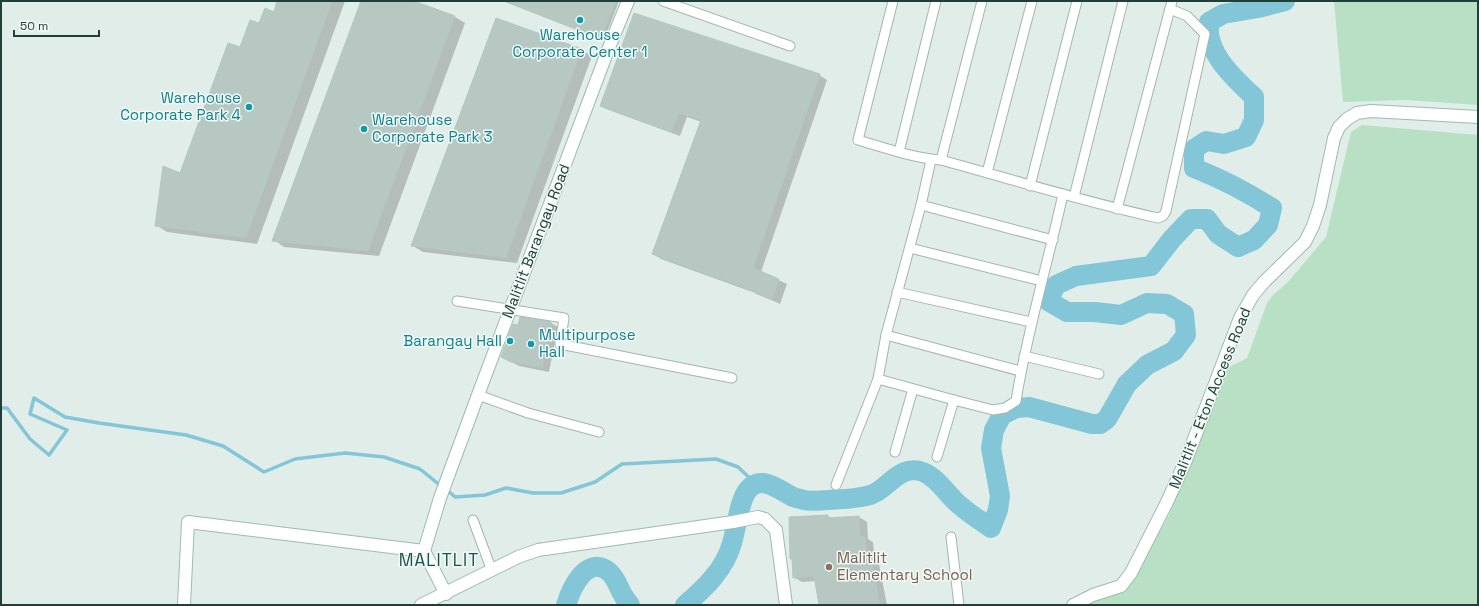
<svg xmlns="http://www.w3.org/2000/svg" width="1479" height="606" font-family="'Space Grotesk',sans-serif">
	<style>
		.green { fill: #b8e0c5 }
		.shadow { fill: #0003 }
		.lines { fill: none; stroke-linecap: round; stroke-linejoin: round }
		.stream { stroke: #83c6d8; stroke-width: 3.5 }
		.river { stroke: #83c6d8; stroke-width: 20 }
		.building { fill: #b6c8c1; stroke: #b3c7c0 }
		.street-casing { stroke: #a3b6b0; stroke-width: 11 }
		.secondary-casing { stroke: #9ebab2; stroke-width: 14 }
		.street { stroke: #fff; stroke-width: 9 }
		.secondary { stroke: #fff; stroke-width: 12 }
		.culture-dot { fill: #0f9aa8; stroke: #f2f9f6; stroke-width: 1.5 }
		.education-dot { fill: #8d6e63; stroke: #f2f9f6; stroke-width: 1.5 }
		.labels { text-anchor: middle; stroke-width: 3; stroke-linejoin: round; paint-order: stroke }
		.culture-label { font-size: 15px; fill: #0d838f; stroke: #f2f9f6; text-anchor: end }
		.street-label { font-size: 15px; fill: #1f4039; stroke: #f2f9f6 }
		.education-label { font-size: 15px; fill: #785e54; stroke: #f2f9f6; text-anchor: start }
		.quarter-label { font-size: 17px; letter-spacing: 1px; fill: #195449; stroke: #f2f9f6 }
	</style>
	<rect width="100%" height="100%" fill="#e1ede8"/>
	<g class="green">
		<polygon points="1334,1 1478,1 1478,105 1406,100 1343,102"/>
		<polygon points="1362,125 1478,135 1478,605 1081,605 1125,591 1135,577 1169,515 1229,367 1247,358 1267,303 1273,295 1288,282 1326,237 1351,132"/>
	</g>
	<g class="shadow">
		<polygon points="279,1 345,1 257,244 167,232 156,225 240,48 260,24 274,13"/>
		<polygon points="362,1 411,1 455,17 465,23 379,256 284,247 274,240"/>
		<polygon points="503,1 619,1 604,40"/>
		<polygon points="497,19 582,50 592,56 517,263 423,252 413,246"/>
		<polygon points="819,75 827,80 761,272 787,284 780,304 758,294 661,259 653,254 702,122 687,117 680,136 609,110 601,106"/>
		<polygon points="551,323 558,327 549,372 519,366 502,357 519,326"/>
		<polygon points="828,516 832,519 859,517 867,522 868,539 873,542 875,561 879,564 887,605 820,605 816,581 802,582 794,577 790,518"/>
	</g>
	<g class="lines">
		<g class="stream">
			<polyline points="1,408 7,408 30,439 49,455 67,430 30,414 34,398 65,417 99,423 186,435 223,446 264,472 295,459 345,453 384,457 420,469 441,486"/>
			<polyline points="446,489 455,497 485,495 506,488 533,493 561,493 595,482 622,464 716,459 738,467 756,484"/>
		</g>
		<g class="river">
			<path d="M566 605C571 589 586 555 608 571 616 577 618 587 623 595 625 599 628 602 630 605"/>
			<path d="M685 605C705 588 725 569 732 543 736 530 739 502 747 491 760 473 779 490 793 497 796 498 801 499 804 500 812 502 821 500 828 500 843 499 857 499 870 495 888 490 899 463 923 472 936 477 945 491 955 501 965 511 978 519 991 528L998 510 1000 496 991 448 994 430 1002 415 1016 408 1029 407 1092 424H1100L1107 419 1127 384 1147 365 1174 351 1186 335 1184 314 1167 304 1147 303 1121 315 1095 312H1067L1048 301 1056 285 1076 276 1151 266 1172 239 1191 219H1207L1218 234 1238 247 1254 240 1268 225 1272 208C1247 192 1222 179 1194 168V149L1206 141 1224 144 1246 137 1254 120V97C1234 78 1205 53 1209 22L1223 14 1258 8 1285 1"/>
		</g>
	</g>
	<g class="building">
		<polygon points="277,1 332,1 246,238 155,226 163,166 180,173 228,43 240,47 250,20 259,23 265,8 274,12"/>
		<polygon points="361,1 414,1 455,16 368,251 272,241"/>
		<polygon points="504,1 616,1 601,39"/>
		<polygon points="634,13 820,74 753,268 779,279 772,300 755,293 756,292 652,254 701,120 679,113 671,132 600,106"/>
		<polygon points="496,18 582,49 506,258 411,246"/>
		<polygon points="520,317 551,322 542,368 511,362 501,357 513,324 518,325"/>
		<polygon points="828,515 828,518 859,516 860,537 865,536 868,559 871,558 880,605 819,605 814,576 793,578 792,559 790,559 789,517"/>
	</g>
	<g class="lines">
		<g class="street-casing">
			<g id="street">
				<polyline points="663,1 790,46"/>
				<path d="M893 1 858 140C885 148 913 158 941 160 1014 180 1085 202 1158 218L1163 216 1166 211 1205 34 1187 16 1170 9"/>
				<polyline points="899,152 936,1"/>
				<polyline points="941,160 982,1"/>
				<polyline points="987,173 1032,1"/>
				<polyline points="1030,186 1077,1"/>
				<polyline points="1074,197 1123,1"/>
				<polyline points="921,205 1053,240"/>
				<polyline points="1117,209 1172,1"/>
				<polyline points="910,248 1042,281"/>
				<polyline points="897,292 1031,322"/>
				<polyline points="457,301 564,318 560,344 732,378"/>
				<polyline points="886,335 1020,371"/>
				<polyline points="1024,356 1099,374"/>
				<path d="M878 379 954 400 993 410 1005 408 1016 401C1027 331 1048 263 1063 194"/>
				<polyline points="478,395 528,413 599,432"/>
				<polyline points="895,452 913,389"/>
				<polyline points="937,457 954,400"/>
				<polyline points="836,485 878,379 886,335 921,205 931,160"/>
				<polyline points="473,520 492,571"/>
				<polyline points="951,537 959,605"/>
			</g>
		</g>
		<g class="secondary-casing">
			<g id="secondary">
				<polyline points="424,551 440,498 478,395 608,50 628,1"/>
				<polyline points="424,551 446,594"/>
				<polyline points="184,605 188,522 424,551"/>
				<polyline points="421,605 518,557 538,550 733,522 758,517 765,519 776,530 786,605"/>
				<polyline points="1073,605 1093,595 1121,586 1131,573 1167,502 1186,460 1240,318 1253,295 1264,282 1305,242 1313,226 1320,205 1334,138 1339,127 1347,119 1357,113 1371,111 1478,117"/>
			</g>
		</g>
		<use href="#street" class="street"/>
		<use href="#secondary" class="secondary"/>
	</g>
	<g class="culture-dot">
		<circle cx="580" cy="20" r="4"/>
		<circle cx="249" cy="107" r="4"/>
		<circle cx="364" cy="129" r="4"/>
		<circle cx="510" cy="341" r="4"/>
		<circle cx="531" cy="344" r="4"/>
	</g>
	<circle class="education-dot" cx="829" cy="567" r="4"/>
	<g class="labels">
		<g class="culture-label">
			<text x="580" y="40" text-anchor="middle">Warehouse<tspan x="580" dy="17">Corporate Center 1</tspan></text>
			<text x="241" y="103">Warehouse<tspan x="241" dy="17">Corporate Park 4</tspan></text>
			<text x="372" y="125" text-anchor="start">Warehouse<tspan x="372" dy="17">Corporate Park 3</tspan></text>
			<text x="539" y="340" text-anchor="start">Multipurpose<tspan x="539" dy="17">Hall</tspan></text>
			<text x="502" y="346">Barangay Hall</text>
		</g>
		<g class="street-label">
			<text transform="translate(536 241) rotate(-69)" y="5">Malitlit Barangay Road</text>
			<text transform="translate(1210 398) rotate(-68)" y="5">Malitlit - Eton Access Road</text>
		</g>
		<g class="education-label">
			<text x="837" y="563">Malitlit<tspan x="837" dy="17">Elementary School</tspan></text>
		</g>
		<g class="quarter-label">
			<text x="439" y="566">MALITLIT</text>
		</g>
	</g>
	<rect width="1479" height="606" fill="none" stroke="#1f4039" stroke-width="4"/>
	<path d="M14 30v6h85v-6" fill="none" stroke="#1f4039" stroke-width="2"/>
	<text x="20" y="30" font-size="12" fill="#1f4039" stroke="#f2f9f6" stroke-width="3" paint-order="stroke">50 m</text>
</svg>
